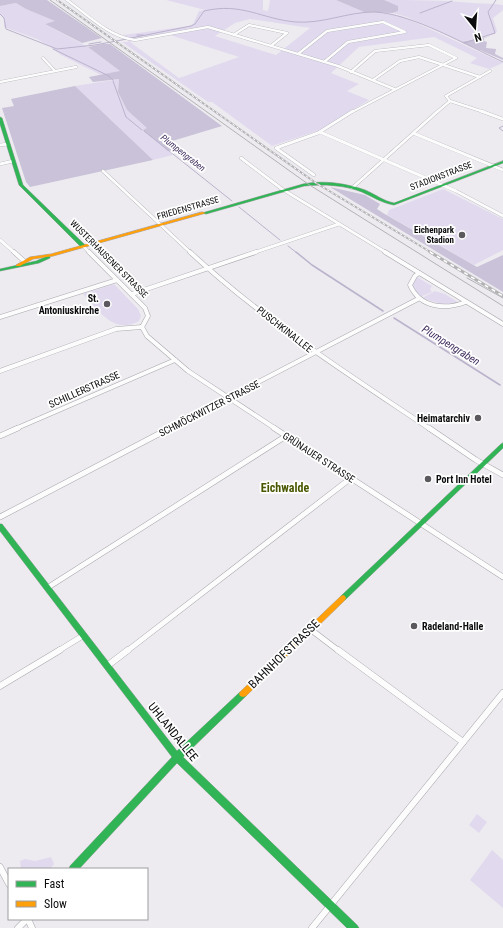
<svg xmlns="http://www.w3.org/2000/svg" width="503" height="928" font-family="'Roboto Condensed',sans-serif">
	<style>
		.green { fill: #e1daef; fill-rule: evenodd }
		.forest { fill: #c9c2d8 }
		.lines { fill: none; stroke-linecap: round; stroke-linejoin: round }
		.stream-far1 { stroke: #bbb2cc; stroke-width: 1 }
		.stream { stroke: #bbb2cc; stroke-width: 1.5 }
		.street-far4-casing { stroke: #a9a7ab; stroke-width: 3 }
		.street-far3-casing { stroke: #a9a7ab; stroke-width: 3.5 }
		.street-far2-casing { stroke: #a9a7ab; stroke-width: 5 }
		.street-far1-casing { stroke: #a9a7ab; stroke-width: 6 }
		.street-casing { stroke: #a9a7ab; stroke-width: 7 }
		.fast-casing { stroke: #a9a7ab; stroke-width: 1 }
		.slow-casing { stroke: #a9a7ab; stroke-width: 1 }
		.street-far4 { stroke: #fcfcfd; stroke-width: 2.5 }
		.street-far3 { stroke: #fcfcfd; stroke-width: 3 }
		.street-far2 { stroke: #fcfcfd; stroke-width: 4 }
		.street-far1 { stroke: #fcfcfd; stroke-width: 5 }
		.street { stroke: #fcfcfd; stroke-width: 6 }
		.fast { fill: #30b455; fill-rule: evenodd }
		.slow { fill: #ff9f0a; fill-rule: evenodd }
		.tram { stroke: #b2b2b4; stroke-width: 1 }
		.rail-far1-casing { stroke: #b2b2b4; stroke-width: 2 }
		.rail-casing { stroke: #b2b2b4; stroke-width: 3 }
		.rail-far1 { stroke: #fff; stroke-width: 1; stroke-dasharray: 2.5; stroke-linecap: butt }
		.rail { stroke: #fff; stroke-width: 1.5; stroke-dasharray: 4; stroke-linecap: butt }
		.poi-dot { fill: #5b595d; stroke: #fff; stroke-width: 1.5 }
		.labels { text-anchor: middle; stroke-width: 3.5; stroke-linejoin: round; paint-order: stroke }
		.far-water-label { font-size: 9px; font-style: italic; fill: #443262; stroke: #fff }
		.far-street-label { font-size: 9px; fill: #0c0b0e; stroke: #fff }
		.far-poi-label { font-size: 9px; font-weight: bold; fill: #0c0b0e; stroke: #fff; text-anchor: end }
		.poi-label { font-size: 10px; font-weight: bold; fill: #0c0b0e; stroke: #fff; text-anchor: end }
		.street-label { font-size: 10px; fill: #0c0b0e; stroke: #fff }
		.water-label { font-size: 11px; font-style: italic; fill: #443262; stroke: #fff }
		.quarter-label { font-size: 12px; font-weight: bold; fill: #4a5702; stroke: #fff }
		.near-street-label { font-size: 12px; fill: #0c0b0e; stroke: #fff }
	</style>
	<rect width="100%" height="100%" fill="#edebf0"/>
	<g class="green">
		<path d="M166 0H263V10L268 11 270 0H336L366 13H388L404 17 503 63 489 69 470 63 477 58 434 37 359 47 331 73 359 84 347 91 369 100 320 130 272 146 212 102H208L122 42H129L123 35 189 26 193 24 199 11 205 10ZM250 19 310 28 276 55 215 36 235 23ZM170 35 239 57 179 78 130 42Z"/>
		<path d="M384 0C414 0 443 0 472 3 483 4 492 3 503 5V10L493 18 497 31 495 34 461 42 407 17 393 13 398 11Z"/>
		<polygon points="16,3 26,9 56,21 45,24 88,47 120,71 103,76 61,55 51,47 37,39 4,27 4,19 0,14 0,6"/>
		<polygon points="119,79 118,92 127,110 148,128 144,130 173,155 153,160 75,86"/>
		<polygon points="443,189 503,219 503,250 474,265 387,215 389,210"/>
		<polygon points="417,277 432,286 430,289 432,292 420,297 412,285"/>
		<path d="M114 284 138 309 141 316 139 321C114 335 99 311 83 294Z"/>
		<polygon points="435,291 445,294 459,303 441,304 422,298"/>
		<polygon points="477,814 487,822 479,833 469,825"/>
		<polygon points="492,850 503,860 503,908 470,880"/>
		<polygon points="51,857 54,864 50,869 21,869 20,861 25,859 35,861"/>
	</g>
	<g class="forest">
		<polygon points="0,0 47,0 102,38 82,43 45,24 55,21 26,9 16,3 0,6"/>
		<polygon points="336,0 384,0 398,6 398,11 393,13 364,12"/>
		<polygon points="491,36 484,38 484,41 487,42 486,48 496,49 495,54 503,58 503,60 461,42"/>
		<polygon points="103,44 110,44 222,126 169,142 174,150 168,151 143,130 147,128 127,110 118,92 119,79 93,82 89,77 120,71 88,47"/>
		<polygon points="75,86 153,160 30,187 26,182 2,108 14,106 11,99"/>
		<polygon points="330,187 365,195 380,204 377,209 383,213 477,267 503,255 503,292"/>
	</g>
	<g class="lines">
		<g class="stream-far1">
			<polyline points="420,13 452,1"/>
			<polyline points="0,14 4,18 6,29 57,49 95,45 127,39"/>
			<polyline points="137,35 143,35"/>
			<path d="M131 38 191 26 195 24 204 11C242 2 261 19 296 22 323 24 347 12 374 12 411 13 468 46 503 62"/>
			<polyline points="464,43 495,33 488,12 496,0"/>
			<polyline points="89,44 101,42"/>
			<polyline points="53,49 109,76 113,80"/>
			<polyline points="113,81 126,117 142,130"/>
			<polyline points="503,126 499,128 503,131"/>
			<polyline points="144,131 232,201"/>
			<polyline points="239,207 280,240"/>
			<polyline points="288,246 297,253"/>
		</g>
		<g class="stream">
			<polyline points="296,252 312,265 383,311"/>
			<polyline points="394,318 500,385"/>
		</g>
		<g class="street-far4-casing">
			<g id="street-far4">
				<path d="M67 0C88 15 109 37 135 40L208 27 338 66 394 89"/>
				<polyline points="235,34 249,25 287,33 272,45"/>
				<polyline points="298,54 327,31 383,22 405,32 348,42 324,62"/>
				<polyline points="43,58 55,71"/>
				<polyline points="351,72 375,51 429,45 456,58 352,112"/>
				<polyline points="373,80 400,61 419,57 480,77"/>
				<polyline points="0,82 76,67"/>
				<polyline points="437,112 450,101"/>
				<polyline points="484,112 450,101 446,96 490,71"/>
			</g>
		</g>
		<g class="street-far3-casing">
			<g id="street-far3">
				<polyline points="481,111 503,119"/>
				<polyline points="320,132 456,191 503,216"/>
				<polyline points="413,133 503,170"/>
				<polyline points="0,145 8,144"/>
				<polyline points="241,158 282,189 387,253"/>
				<polyline points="0,164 13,161"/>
				<polyline points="103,171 191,253"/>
				<polyline points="314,175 276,148 318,133 353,111"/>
				<polyline points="352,188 438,111"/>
				<polyline points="0,240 15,253"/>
				<polyline points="83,246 90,253"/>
				<polyline points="253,253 339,224"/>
			</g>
		</g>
		<g class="street-far2-casing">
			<g id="street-far2">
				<polyline points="14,252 24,261"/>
				<polyline points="89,252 145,308 148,316 142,327"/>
				<path d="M190 252C263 320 348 374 430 429"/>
				<polyline points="385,252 503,324"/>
				<path d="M419 273 415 276 410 285C420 308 445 310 466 302"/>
				<polyline points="132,294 256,252"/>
				<polyline points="0,317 117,280"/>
				<polyline points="142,327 147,336 188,371 276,429"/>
				<polyline points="0,371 116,329 142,327"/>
				<polyline points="15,429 175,360"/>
				<polyline points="168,429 418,299"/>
			</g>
		</g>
		<g class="street-far1-casing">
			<g id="street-far1">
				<polyline points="274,428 503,577"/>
				<polyline points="429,428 476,460 503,475"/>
				<polyline points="0,436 18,428"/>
				<polyline points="0,517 170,428"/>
				<polyline points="47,588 286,436"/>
				<polyline points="310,629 339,651"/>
				<polyline points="58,651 84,635"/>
				<polyline points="127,651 351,478"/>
			</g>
		</g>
		<g class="street-casing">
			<g id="street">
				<polyline points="338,650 463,742"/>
				<polyline points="107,666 128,650"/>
				<polyline points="0,686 60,650"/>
				<polyline points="0,867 9,884"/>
				<polyline points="28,919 32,928"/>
				<polyline points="18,928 27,919"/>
				<polyline points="312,928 503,693"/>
			</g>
		</g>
		<g class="fast-casing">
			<g id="fast">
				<polygon points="0,117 2,118 23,185 85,245 85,247 81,247 19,185 0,124"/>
				<path d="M503 161V163L394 205C382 203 373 197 362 192 344 185 324 184 304 186L206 214 202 213 303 184C323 180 345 183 365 190 375 194 383 201 394 203Z"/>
				<polygon points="48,256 50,257 50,258 39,263 0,271 0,269 36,261"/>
				<polygon points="503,443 503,448 345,600 343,601 341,600 340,598 341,596 501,444"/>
				<polygon points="0,524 2,524 177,751 240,692 243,691 246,692 247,694 246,696 183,757 357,925 359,928 347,928 177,763 79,869 69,869 70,866 172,757 0,531"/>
			</g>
		</g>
		<g class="slow-casing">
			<g id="slow">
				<polygon points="202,212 206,213 53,256 33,259 20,266 16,266 16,265 30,257 51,254"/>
				<polygon points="343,595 345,596 346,598 345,600 246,696 243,697 240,696 239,694 240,692 341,596"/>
			</g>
		</g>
		<use href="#street-far4" class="street-far4"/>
		<use href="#street-far3" class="street-far3"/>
		<use href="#street-far2" class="street-far2"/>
		<use href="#street-far1" class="street-far1"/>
		<use href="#street" class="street"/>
		<use href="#fast" class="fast"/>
		<use href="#slow" class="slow"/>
		<g class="tram">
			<polyline points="50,0 308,184 503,306"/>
			<polyline points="467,278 503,298"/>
		</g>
		<g class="rail-far1-casing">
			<polyline id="rail-far1" points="57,0 316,183 432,253"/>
		</g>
		<g class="rail-casing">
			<polyline id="rail" points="430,252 503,296"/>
		</g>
		<use href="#rail-far1" class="rail-far1"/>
		<use href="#rail" class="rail"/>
	</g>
	<g class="poi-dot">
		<circle cx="462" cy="235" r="4"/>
		<circle cx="107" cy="304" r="4"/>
		<circle cx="478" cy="418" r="4"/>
		<circle cx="428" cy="479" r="4"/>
		<circle cx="414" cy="626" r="4"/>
	</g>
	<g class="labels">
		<g class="far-water-label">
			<text transform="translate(183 153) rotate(38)" y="3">Plumpengraben</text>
		</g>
		<g class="far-street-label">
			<text transform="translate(441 176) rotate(-21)" y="3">STADIONSTRASSE</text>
			<text transform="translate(188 208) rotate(-16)" y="3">FRIEDENSTRASSE</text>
			<text transform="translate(109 259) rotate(45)" y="3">WUSTERHAUSENER STRASSE</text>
		</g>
		<g class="far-poi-label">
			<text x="454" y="233">Eichenpark<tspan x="454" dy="10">Stadion</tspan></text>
		</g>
		<g class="poi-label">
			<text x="99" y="302">St.<tspan x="99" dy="12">Antoniuskirche</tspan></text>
			<text x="470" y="422">Heimatarchiv</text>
			<text x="436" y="483" text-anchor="start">Port Inn Hotel</text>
			<text x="422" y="630" text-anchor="start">Radeland-Halle</text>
		</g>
		<g class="street-label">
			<text transform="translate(285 329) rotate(38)" y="4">PUSCHKINALLEE</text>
			<text transform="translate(84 389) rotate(-24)" y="4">SCHILLERSTRASSE</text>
			<text transform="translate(209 408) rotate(-27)" y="4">SCHMÖCKWITZER STRASSE</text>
			<text transform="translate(319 457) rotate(33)" y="4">GRÜNAUER STRASSE</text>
		</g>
		<g class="water-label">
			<text transform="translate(451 345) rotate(32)" y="4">Plumpengraben</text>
		</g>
		<g class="quarter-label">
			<text x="285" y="492">Eichwalde</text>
		</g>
		<g class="near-street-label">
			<text transform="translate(284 654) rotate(-44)" y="4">BAHNHOFSTRASSE</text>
			<text transform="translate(173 732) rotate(51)" y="4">UHLANDALLEE</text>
		</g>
	</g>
	<rect x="8" y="868" width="140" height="52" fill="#ffffff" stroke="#9e9d9f"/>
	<rect x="16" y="881" width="20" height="6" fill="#30b455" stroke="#9e9d9f"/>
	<text x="44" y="888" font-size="12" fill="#0c0b0e">Fast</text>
	<rect x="16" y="901" width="20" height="6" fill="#ff9f0a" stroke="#9e9d9f"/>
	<text x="44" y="908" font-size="12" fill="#0c0b0e">Slow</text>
	<g transform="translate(475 28) rotate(163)" stroke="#ffffff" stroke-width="3" paint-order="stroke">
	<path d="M0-3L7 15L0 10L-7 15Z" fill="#0c0b0e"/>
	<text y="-6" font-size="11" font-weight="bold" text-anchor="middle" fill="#0c0b0e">N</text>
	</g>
</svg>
